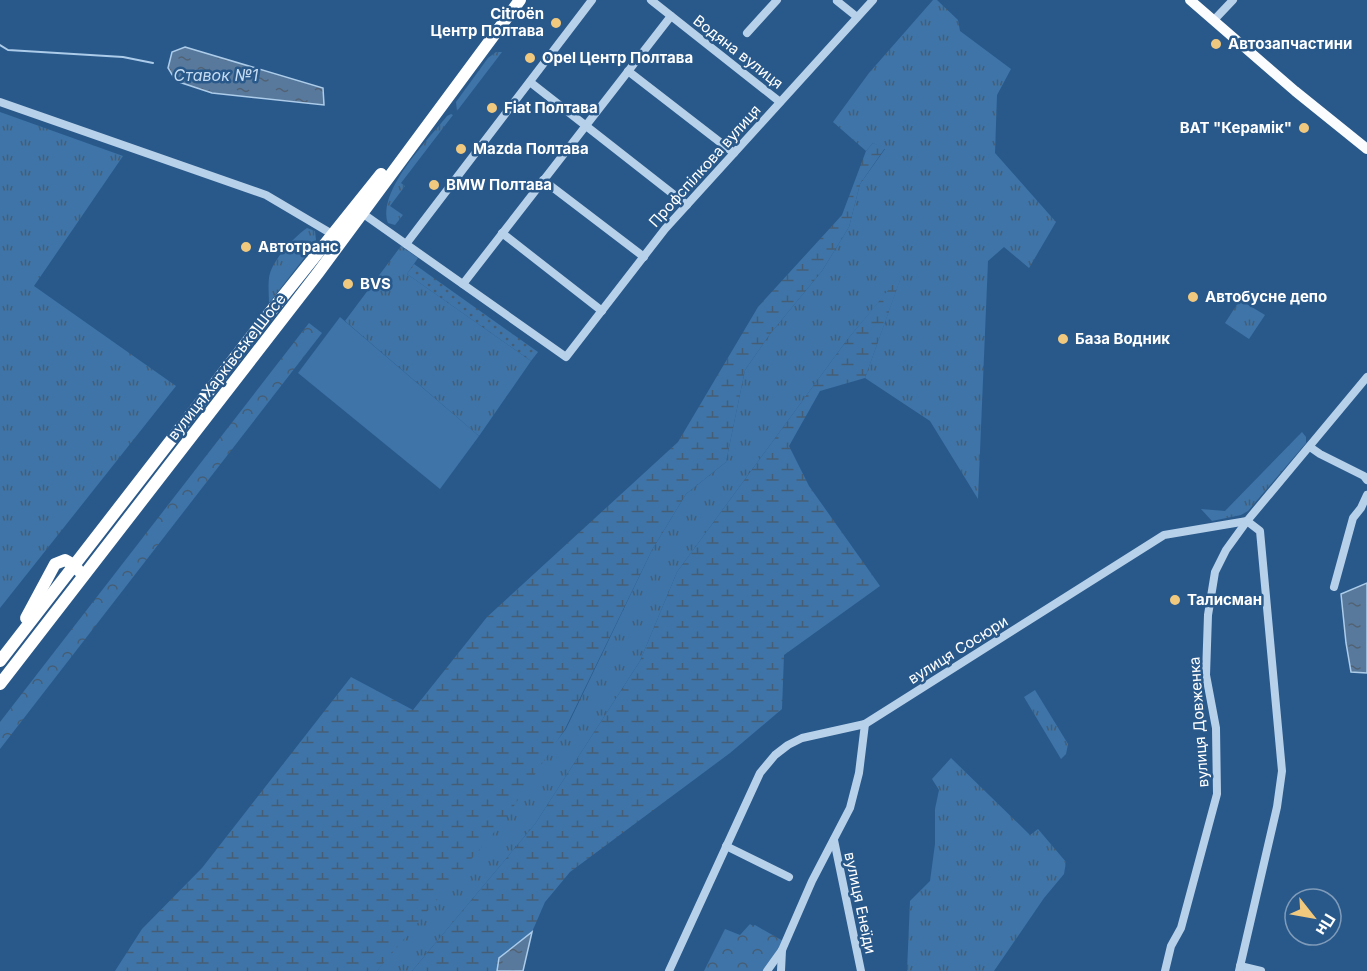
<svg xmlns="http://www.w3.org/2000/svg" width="1367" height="971" font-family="Inter,sans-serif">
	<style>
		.grass { fill: url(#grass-tufts) }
		.forest { fill: url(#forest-crowns) }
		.wetland { fill: url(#wetland-marsh) }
		.park { fill: url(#park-dots) }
		.pitch { fill: #3e74a8 }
		.water { fill: url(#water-ripples); stroke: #acccea; stroke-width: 1.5 }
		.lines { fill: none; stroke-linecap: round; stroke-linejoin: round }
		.stream { stroke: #acccea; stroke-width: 2 }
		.minor { stroke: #b8d1ea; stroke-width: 8 }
		.major { stroke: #fafcfe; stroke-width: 10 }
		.highway { stroke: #fff; stroke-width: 12 }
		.poi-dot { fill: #f1c97e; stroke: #29598b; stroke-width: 2 }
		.labels { text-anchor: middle; stroke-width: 5; stroke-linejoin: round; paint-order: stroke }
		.poi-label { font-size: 15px; font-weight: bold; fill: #fff; stroke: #29598b; text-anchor: start }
		.street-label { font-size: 15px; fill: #fff; stroke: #29598b }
		.water-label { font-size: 16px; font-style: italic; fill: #c4dbf1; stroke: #29598b }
	</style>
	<defs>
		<pattern id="grass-tufts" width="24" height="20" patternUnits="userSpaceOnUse" patternTransform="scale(1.5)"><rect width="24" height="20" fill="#3e74a8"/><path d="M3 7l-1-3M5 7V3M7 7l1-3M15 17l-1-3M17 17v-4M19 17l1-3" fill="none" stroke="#465e75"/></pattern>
		<pattern id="forest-crowns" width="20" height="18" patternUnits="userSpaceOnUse" patternTransform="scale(1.5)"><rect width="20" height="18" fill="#3e74a8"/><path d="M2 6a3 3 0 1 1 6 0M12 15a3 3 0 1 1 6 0" fill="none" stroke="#465e75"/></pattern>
		<pattern id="wetland-marsh" width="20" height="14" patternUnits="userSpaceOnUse" patternTransform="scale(1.5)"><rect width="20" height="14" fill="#3e74a8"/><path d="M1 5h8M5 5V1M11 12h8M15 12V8" fill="none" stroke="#465e75"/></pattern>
		<pattern id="park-dots" width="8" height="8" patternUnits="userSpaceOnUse" patternTransform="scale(1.5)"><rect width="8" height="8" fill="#3e74a8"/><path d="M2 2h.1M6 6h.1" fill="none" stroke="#465e75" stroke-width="1.8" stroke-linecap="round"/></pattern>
		<pattern id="water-ripples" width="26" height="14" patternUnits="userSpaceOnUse" patternTransform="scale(1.5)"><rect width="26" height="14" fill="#58799b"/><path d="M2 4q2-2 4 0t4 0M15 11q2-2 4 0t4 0" fill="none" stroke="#526274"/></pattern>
	</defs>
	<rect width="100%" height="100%" fill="#29598b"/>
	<g class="grass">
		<polygon points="933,0 937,0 958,20 960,31 1011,69 997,95 995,153 1056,222 1029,268 1004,247 988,261 978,499 930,421 865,378 902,274 847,340 677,572 640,661 535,824 412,971 377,971 566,729 652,550 686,494 726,462 745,370 770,334 822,271 849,227 860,184 885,149 873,143 866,151 833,122 869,73"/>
		<polygon points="496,52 502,52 457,111 456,102 488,58"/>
		<polygon points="0,112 123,156 34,286 176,386 0,608"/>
		<path d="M451 114 453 115 401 183 405 186 390 206 403 215 395 225 388 223C377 191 427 141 447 116Z"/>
		<path d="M307 228 315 231 316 240 312 248 269 303C269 295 268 286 269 278 271 261 294 237 307 228Z"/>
		<polygon points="401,246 418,258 407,274 531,361 479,436 345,321"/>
		<polygon points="1240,300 1265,315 1249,339 1225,323"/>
		<polygon points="1302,432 1306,437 1306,443 1248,511 1241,515 1212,521 1201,509 1225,511"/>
		<polygon points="1035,690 1068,744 1066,754 1061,759 1024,697"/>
		<polygon points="951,758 1030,835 1038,829 1066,862 1064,874 1044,898 994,971 907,971 910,901 930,881 935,844 935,809 939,790 932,779"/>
	</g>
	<g class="forest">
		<polygon points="309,323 322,333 0,749 0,722"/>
		<polygon points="750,924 753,926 755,925 783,941 764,971 704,971 725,929 740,935"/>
	</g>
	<g class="wetland">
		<polygon points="873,143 885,148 860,184 849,227 822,271 770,334 745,370 726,462 686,494 652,550 565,729 506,818 377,971 115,971 142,929 202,868 351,677 413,710 487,617 678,442 758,307 842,215 866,151"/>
		<polygon points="903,272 865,378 820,391 789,446 809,486 880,586 784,655 782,709 730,753 570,872 545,902 532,932 499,958 497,971 412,971 535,824 640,661 677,572 847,340"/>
	</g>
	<polygon class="park" points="414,264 538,352 531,361 407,274"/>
	<polygon class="pitch" points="340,317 479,436 440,489 298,373"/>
	<g class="water">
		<polygon points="185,47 323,88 324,105 212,93 176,81 168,68 172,52"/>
		<polygon points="1367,583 1367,673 1351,672 1346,643 1341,594"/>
		<polygon points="532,932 523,971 497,971 499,958"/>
	</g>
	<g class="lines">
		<polyline class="stream" points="0,45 8,50 123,57 153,63"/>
		<g class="minor">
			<polyline points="651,0 780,102"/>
			<polyline points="837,1 857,17"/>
			<polyline points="1214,20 1233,0"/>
			<polyline points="747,33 777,0"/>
			<polyline points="628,71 734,153"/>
			<polyline points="530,82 687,205"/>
			<polyline points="0,102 266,195 332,234"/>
			<polyline points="543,180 644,257"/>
			<polyline points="362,213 566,357 665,229 873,0"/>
			<polyline points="502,233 602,311"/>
			<polyline points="406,244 592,0"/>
			<polyline points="463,284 671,16"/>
			<polyline points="1310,447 1320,454 1364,476 1367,480"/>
			<polyline points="1334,587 1353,518 1361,508 1367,495"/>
			<polyline points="834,840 861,971"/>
			<polyline points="726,846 789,877"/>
			<polyline points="1240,966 1261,971"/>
			<polyline points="669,971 760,773 775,755 788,745 802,738 865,724 1164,535 1247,521"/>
			<polyline points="767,971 782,950"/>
			<polyline points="781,971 782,950 812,881 850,808 859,773 865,724"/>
			<polyline points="1165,971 1171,946 1181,928 1217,794 1216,728 1206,675 1208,615 1215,572 1226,550 1247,521 1367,377"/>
			<polyline points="1239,971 1277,807 1282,771 1260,531 1247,521"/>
		</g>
		<polyline class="major" points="1190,0 1295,91 1367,149"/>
		<g class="highway">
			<polyline points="26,618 55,564 65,560 74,565 79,571"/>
			<polyline points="0,661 264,320 381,174"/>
			<polyline points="0,684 318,273 520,0"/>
		</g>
	</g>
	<g class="poi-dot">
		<circle cx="556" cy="23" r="6"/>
		<circle cx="1216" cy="44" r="6"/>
		<circle cx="530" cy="58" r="6"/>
		<circle cx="492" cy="108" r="6"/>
		<circle cx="1304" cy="128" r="6"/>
		<circle cx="461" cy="149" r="6"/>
		<circle cx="434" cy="185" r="6"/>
		<circle cx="246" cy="247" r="6"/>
		<circle cx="348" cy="284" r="6"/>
		<circle cx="1193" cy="297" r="6"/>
		<circle cx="1063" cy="339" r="6"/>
		<circle cx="1175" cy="600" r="6"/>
	</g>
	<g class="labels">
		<g class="poi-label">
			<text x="544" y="19" text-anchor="end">Citroën<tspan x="544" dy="17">Центр Полтава</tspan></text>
			<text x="1228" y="49">Автозапчастини</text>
			<text x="542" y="63">Opel Центр Полтава</text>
			<text x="504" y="113">Fiat Полтава</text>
			<text x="1292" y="133" text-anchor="end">ВАТ "Керамік"</text>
			<text x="473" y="154">Mazda Полтава</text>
			<text x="446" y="190">BMW Полтава</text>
			<text x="258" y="252">Автотранс</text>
			<text x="360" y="289">BVS</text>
			<text x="1205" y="302">Автобусне депо</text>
			<text x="1075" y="344">База Водник</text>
			<text x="1187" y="605">Талисман</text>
		</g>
		<g class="street-label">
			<text transform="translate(738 52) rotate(38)" y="5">Водяна вулиця</text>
			<text transform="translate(705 166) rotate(-48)" y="5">Профспілкова вулиця</text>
			<text transform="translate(227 367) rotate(-52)" y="5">вулиця Харківське Шосе</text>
			<text transform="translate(958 650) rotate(-32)" y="5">вулиця Сосюри</text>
			<text transform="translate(1199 722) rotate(-94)" y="5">вулиця Довженка</text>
			<text transform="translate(860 903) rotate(78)" y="5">вулиця Енеїди</text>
		</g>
		<g class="water-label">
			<text x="216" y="81">Ставок №1</text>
		</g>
	</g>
	<g transform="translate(1313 917) rotate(121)"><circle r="28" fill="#29598b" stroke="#7f9bb9" stroke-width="1.5"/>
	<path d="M0-4.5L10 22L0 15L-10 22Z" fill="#f1c97e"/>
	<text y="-9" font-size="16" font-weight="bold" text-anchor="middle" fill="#ffffff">Пн</text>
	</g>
</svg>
